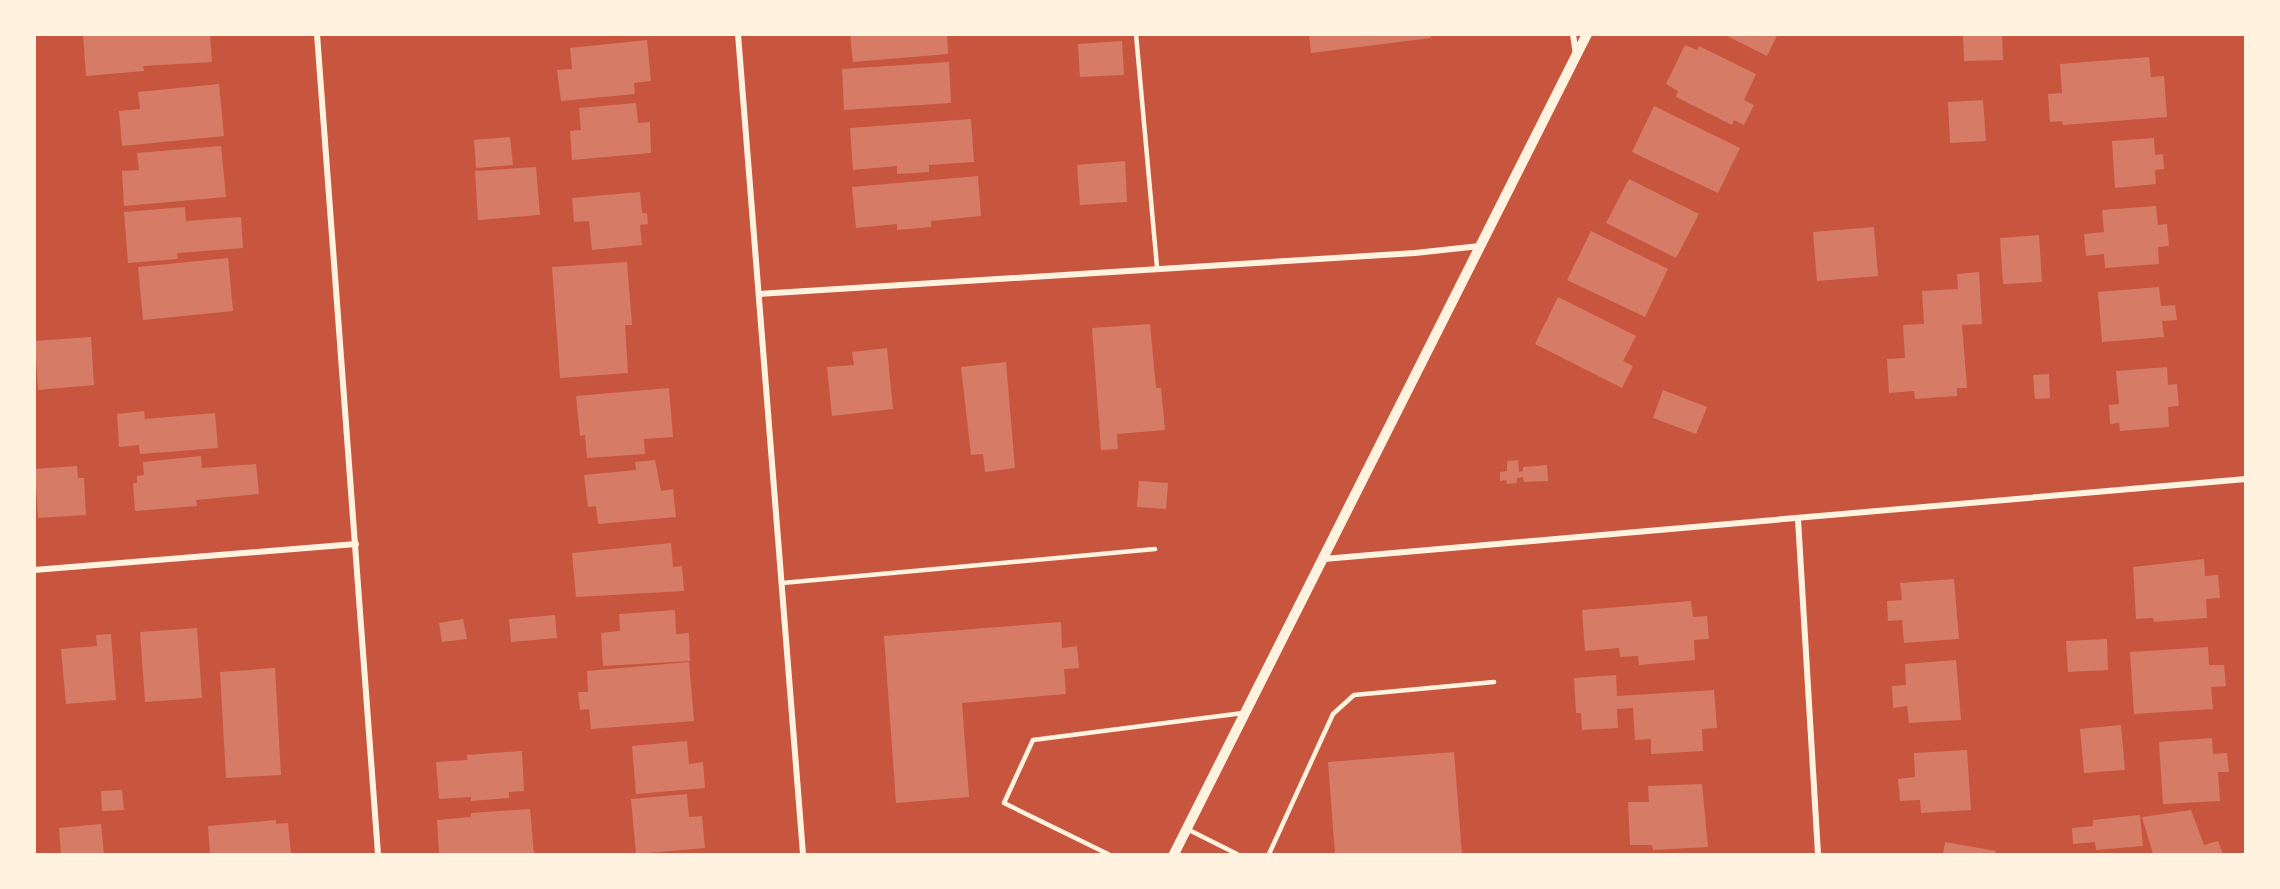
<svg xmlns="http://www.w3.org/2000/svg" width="2280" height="889" font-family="'Asap Condensed',sans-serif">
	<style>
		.building { fill: #d67c66 }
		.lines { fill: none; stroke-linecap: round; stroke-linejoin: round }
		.service { stroke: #fff3e0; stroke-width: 4.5 }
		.minor { stroke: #fff3e0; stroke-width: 6 }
		.tertiary { stroke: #fff3e0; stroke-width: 10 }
	</style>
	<rect width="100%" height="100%" fill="#c8553d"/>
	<g class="building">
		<polygon points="83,34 210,34 212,62 143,66 144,71 86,76"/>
		<polygon points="850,34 947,34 948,54 853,62"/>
		<polygon points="1309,34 1430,34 1431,38 1311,53"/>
		<polygon points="1723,34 1778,34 1767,56"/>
		<polygon points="1963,34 2002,34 2003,60 1964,61"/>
		<polygon points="647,40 651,81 634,83 635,94 561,101 557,70 572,69 570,48"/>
		<polygon points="1122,41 1124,75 1080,77 1078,44"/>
		<polygon points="1685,45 1697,50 1699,46 1756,74 1744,100 1754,105 1744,125 1734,120 1732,125 1676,97 1678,91 1666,84"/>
		<polygon points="2149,57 2151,77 2164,76 2167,117 2063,125 2062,121 2050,122 2048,94 2062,93 2060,64"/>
		<polygon points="949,62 951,103 844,110 842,69"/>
		<polygon points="219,84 224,136 122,146 119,111 140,109 138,92"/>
		<polygon points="1983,100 1986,141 1950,143 1948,102"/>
		<polygon points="636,103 638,123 650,122 651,153 572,160 570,131 581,130 579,108"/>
		<polygon points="1654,106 1740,148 1718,193 1632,152"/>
		<polygon points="971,119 974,162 929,165 929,172 897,174 897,166 853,170 850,128"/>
		<polygon points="510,137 513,165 476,168 474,140"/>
		<polygon points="2154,138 2155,155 2163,154 2164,169 2155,170 2156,184 2115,188 2112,141"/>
		<polygon points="221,146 226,197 124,206 122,171 139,170 137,153"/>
		<polygon points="1125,161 1127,202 1080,205 1077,165"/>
		<polygon points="536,167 540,215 478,220 475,171"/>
		<polygon points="978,176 981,216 931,221 931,227 897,230 897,224 856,228 852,187"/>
		<polygon points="1629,179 1699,214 1676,258 1606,223"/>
		<polygon points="640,192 642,213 647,213 648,224 640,225 642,245 592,250 589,221 574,222 572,198"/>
		<polygon points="2156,206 2158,225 2167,224 2169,246 2158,247 2159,264 2105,268 2104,254 2086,256 2084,234 2104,232 2102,210"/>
		<polygon points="185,207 186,221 241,217 243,248 177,253 178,259 128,263 124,212"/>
		<polygon points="1874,227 1878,276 1817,281 1813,232"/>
		<polygon points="1591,231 1668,269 1645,317 1567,280"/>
		<polygon points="2039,235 2042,282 2003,284 2000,238"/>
		<polygon points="228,258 233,311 143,320 138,267"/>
		<polygon points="627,262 632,325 625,325 628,373 560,378 552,267"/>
		<polygon points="1979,272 1982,324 1962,325 1967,388 1957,388 1957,396 1915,399 1914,391 1889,393 1887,359 1905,358 1903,325 1924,324 1922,291 1958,289 1957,274"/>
		<polygon points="2159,287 2161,306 2175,305 2177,320 2162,321 2164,337 2102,342 2098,292"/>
		<polygon points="1558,297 1636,336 1623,361 1633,366 1622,388 1535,344"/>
		<polygon points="1150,324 1156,388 1161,388 1165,430 1117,434 1118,449 1101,450 1092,328"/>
		<polygon points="91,337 94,385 38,390 35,341"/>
		<polygon points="887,348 893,409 832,416 827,367 854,365 852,352"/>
		<polygon points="1006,362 1015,468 985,472 983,454 971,455 961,367"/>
		<polygon points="2167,367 2168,385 2177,384 2179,406 2168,407 2169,427 2120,431 2119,423 2110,424 2109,405 2119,404 2116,371"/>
		<polygon points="2049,374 2050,398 2035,399 2033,375"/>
		<polygon points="669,388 673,437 644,439 645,454 587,458 585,435 580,436 576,396"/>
		<polygon points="1663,390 1707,407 1696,434 1653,418"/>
		<polygon points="144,411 145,419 215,413 218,448 140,454 139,445 119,447 117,414"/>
		<polygon points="201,456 202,468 256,464 259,494 196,500 197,506 135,511 133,483 137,483 137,476 144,475 143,462"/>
		<polygon points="655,460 661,491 673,489 676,517 598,524 596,506 588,507 584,475 636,470 635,462"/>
		<polygon points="1518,460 1519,472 1523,471 1523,467 1547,465 1548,481 1524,482 1523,477 1517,478 1517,483 1507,484 1506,480 1500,481 1500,472 1507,471 1507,461"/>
		<polygon points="77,466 78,478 84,478 86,515 38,518 35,469"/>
		<polygon points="1139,481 1168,483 1166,509 1137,507"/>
		<polygon points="671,543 673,567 682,566 684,591 576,597 572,553"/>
		<polygon points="2204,559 2205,576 2218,575 2220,598 2206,599 2207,618 2154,622 2153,618 2136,619 2133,567"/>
		<polygon points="1954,579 1959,639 1904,643 1902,620 1888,621 1887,601 1902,600 1900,583"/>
		<polygon points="1691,601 1693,617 1707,616 1709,639 1694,640 1695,660 1639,665 1638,656 1620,657 1619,648 1585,651 1582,610"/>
		<polygon points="675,610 676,634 689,633 690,661 603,666 601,633 620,631 619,614"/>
		<polygon points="555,615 557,638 511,642 509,619"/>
		<polygon points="463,619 467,639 442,642 439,623"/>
		<polygon points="1061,622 1062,648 1077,646 1079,668 1064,669 1066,694 962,703 969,797 896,803 884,636"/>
		<polygon points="197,628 202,698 145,702 140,632"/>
		<polygon points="111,634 116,700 66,704 61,649 97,646 96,635"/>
		<polygon points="2107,639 2108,670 2068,672 2066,641"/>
		<polygon points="2208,647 2209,665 2224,665 2226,686 2211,687 2213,709 2134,714 2130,652"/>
		<polygon points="1956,660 1961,720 1909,723 1907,706 1893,708 1892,686 1906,685 1905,664"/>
		<polygon points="689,662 694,721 591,729 589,709 580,710 578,692 588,692 587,671"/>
		<polygon points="275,668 281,775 226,778 220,672"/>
		<polygon points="1616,675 1617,696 1714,690 1717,728 1702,729 1703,751 1651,754 1651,739 1635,740 1633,708 1617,709 1618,728 1582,730 1581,713 1576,713 1574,678"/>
		<polygon points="2121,725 2125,770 2084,773 2080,729"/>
		<polygon points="2212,738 2213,754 2227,753 2229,772 2218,772 2220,801 2163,804 2159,742"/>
		<polygon points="687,741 689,764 703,762 705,788 636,794 632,746"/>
		<polygon points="1967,750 1971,810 1921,813 1920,800 1900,801 1898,779 1915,777 1914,753"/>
		<polygon points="522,751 524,791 509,792 509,798 471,801 471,797 439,799 436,762 467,760 467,755"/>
		<polygon points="1454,752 1462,854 1335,854 1328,762"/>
		<polygon points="1702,784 1708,847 1653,850 1652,845 1630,845 1628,802 1649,802 1648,786"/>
		<polygon points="122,790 124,810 102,811 101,791"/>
		<polygon points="687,794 689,817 702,816 705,848 636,854 631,799"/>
		<polygon points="530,809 534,854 439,854 437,820 471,817 471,813"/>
		<polygon points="2191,810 2204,845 2218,841 2223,854 2153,854 2142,817"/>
		<polygon points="2140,815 2143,846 2096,850 2095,842 2073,844 2072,828 2093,826 2093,820"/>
		<polygon points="276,820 276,824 288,823 291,854 210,854 208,826"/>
		<polygon points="101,824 104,854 61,854 59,828"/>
		<polygon points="1945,842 1996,851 1995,854 1943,854"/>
	</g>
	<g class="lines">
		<g class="service">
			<polyline points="1136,34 1157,267"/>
			<polyline points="782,583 1155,549"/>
			<polyline points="1187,829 1237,854"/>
			<polyline points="1108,854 1004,803 1033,740 1243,713"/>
			<polyline points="1269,854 1333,714 1354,695 1494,682"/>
		</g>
		<g class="minor">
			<polyline points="317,34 378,854"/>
			<polyline points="738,34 803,854"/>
			<polyline points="1573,34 1576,55"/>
			<polyline points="759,294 1415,253 1480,246"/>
			<polyline points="1798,519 1818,854"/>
			<polyline points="1324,559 2246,479"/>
			<polyline points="34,570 356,544"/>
		</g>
		<polyline class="tertiary" points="1174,854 1587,34"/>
	</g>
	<rect width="2280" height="889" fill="none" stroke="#fff3e0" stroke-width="72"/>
</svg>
